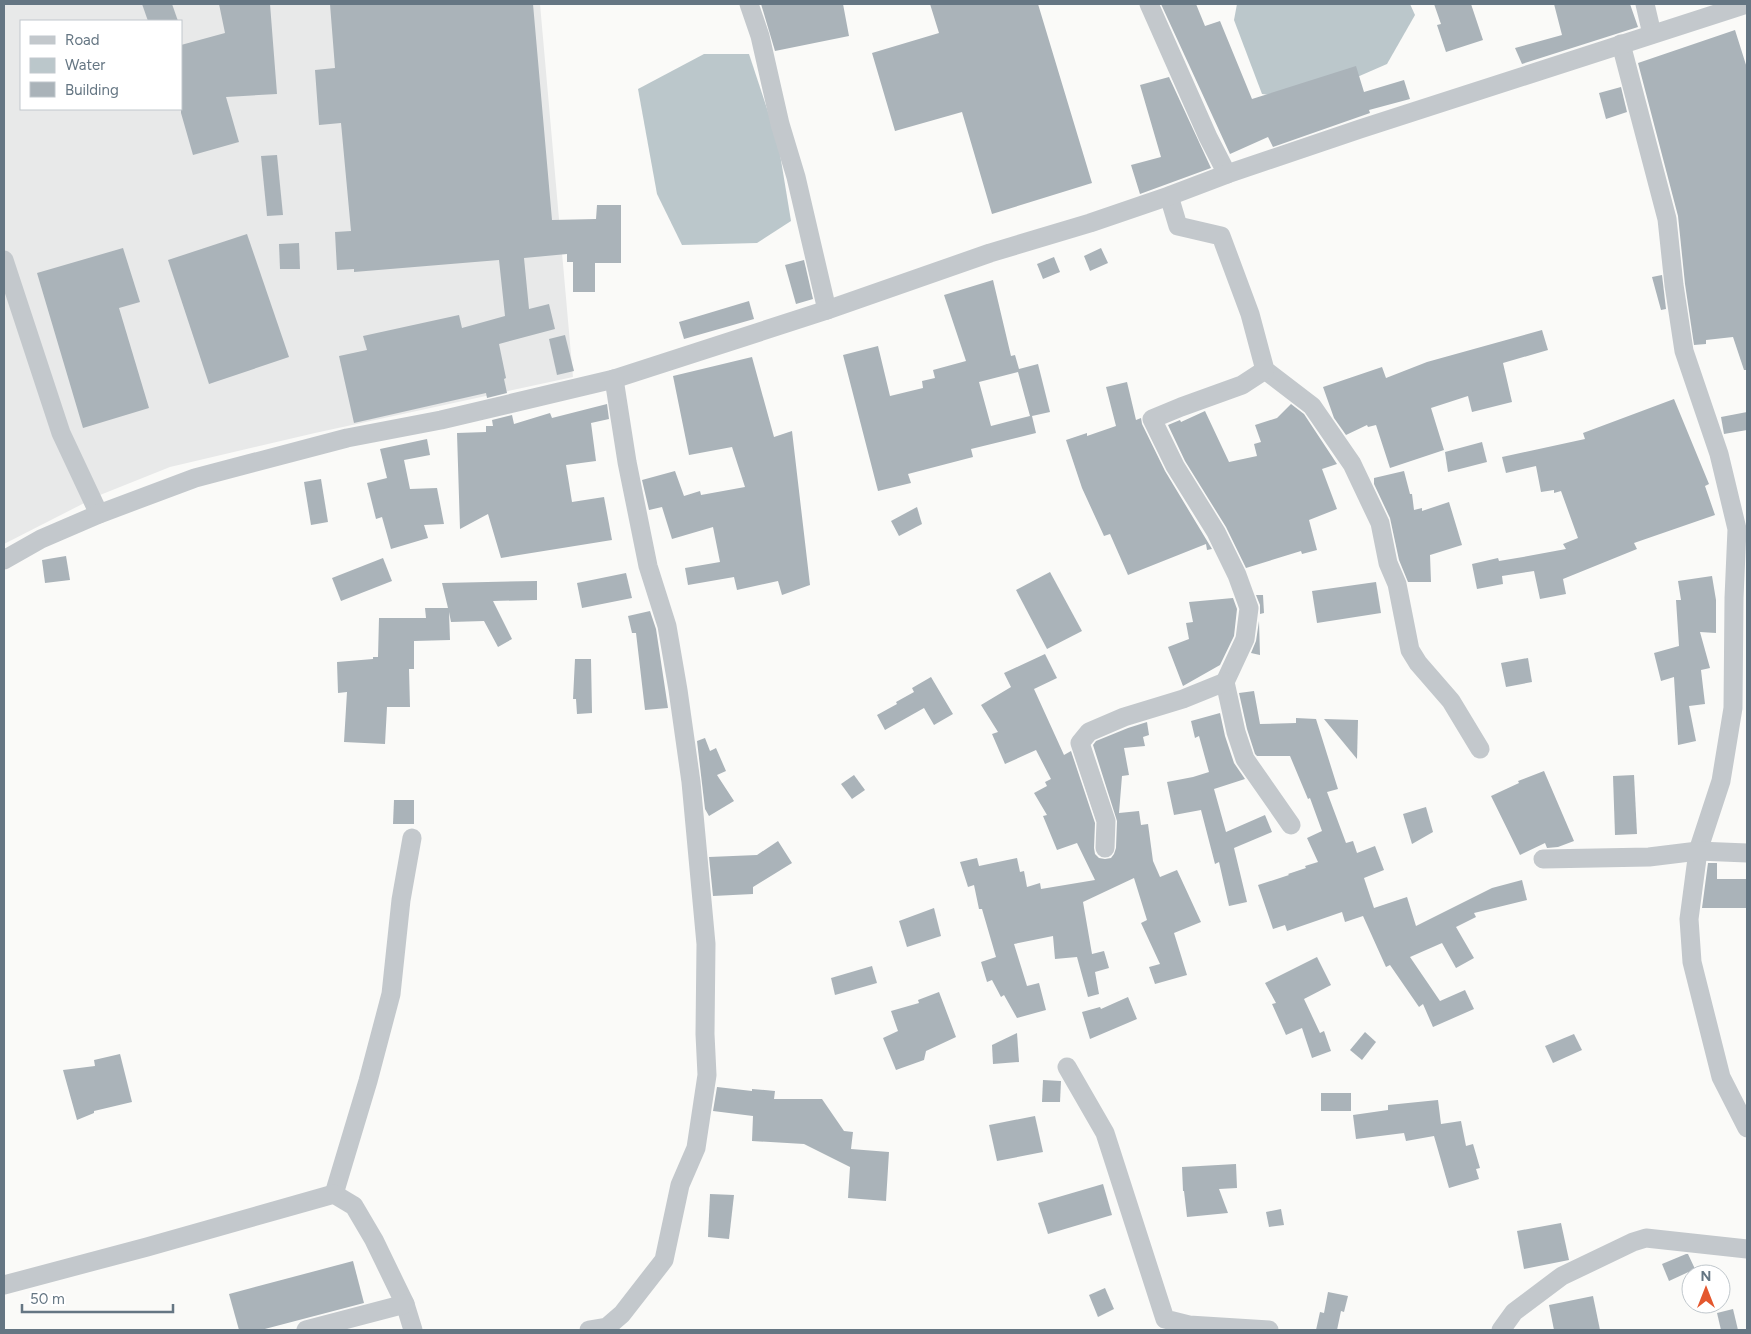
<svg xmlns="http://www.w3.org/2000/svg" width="1751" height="1334" font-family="Figtree,sans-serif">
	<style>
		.built { fill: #e8e9e9; fill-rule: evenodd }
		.water { fill: #bbc7cb }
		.building { fill: #aab3b9; fill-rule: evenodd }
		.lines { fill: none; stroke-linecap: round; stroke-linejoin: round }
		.minor { stroke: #c3c8cc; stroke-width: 19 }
	</style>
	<rect width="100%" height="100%" fill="#fafaf8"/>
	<path class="built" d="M4 4H540L573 377 315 433 170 467 100 495 4 544ZM21 21H181V109H21Z"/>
	<g class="water">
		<polygon points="1237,4 1410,4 1415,15 1387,64 1348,81 1294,98 1262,94 1234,20"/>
		<polygon points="704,54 749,54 778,142 791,221 757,243 682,245 657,194 638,89"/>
	</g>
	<g class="building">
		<polygon points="142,4 172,4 178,21 148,21"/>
		<polygon points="219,4 270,4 277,94 226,97 239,142 193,155 181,113 181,45 225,33"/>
		<polygon points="330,4 533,4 552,220 596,219 597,205 621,205 621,263 595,263 595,292 573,292 573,262 567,262 567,254 524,258 529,309 549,304 555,329 499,344 506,378 504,379 507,393 487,398 486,393 354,423 339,356 367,350 363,336 459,315 462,328 505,316 499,260 354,272 354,269 337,270 335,232 351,231 341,123 319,125 315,70 335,68"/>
		<polygon points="761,4 843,4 849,36 775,51"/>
		<polygon points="930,4 1038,4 1092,183 992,214 962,112 895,131 872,53 939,33"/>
		<polygon points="1161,4 1196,4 1205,26 1220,21 1252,99 1356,66 1364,92 1404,80 1410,99 1369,110 1370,113 1273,147 1268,137 1230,154"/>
		<polygon points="1434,4 1471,4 1483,40 1446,52 1437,25 1441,24"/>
		<polygon points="1554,4 1630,4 1638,27 1522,64 1515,48 1562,35"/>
		<polygon points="1735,30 1747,68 1747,370 1744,370 1733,337 1706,340 1706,344 1694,345 1685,284 1678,216 1638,63"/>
		<polygon points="1169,77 1211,168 1140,194 1131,165 1161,157 1140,85"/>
		<polygon points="1621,87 1627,112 1606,119 1599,93"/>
		<polygon points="277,155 283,215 267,216 261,156"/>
		<polygon points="247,234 289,357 209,384 168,260"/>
		<polygon points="299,243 300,269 280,269 279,244"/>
		<polygon points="123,248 140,302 119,308 149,408 83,428 37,273"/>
		<polygon points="1101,248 1108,263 1090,271 1084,256"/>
		<polygon points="1054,257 1060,272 1043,279 1037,264"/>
		<polygon points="804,260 813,299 796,304 785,265"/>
		<polygon points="1662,275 1666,309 1661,310 1652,277"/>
		<path d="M993 280 1011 356 1015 355 1019 369 1038 364 1050 412 1032 416 1036 433 971 449 973 457 908 474 911 483 878 491 843 355 878 346 890 396 923 388 922 381 935 378 933 370 966 361 944 295ZM1018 372 1030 416 991 426 979 382Z"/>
		<polygon points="749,301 754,319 684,339 679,322"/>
		<polygon points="1542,330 1548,350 1503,363 1512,402 1472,412 1468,396 1431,408 1444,450 1390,468 1376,425 1368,427 1367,425 1346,435 1334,418 1323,387 1382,367 1386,378 1427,362"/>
		<polygon points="565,335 574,371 557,375 549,339"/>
		<polygon points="752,357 774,437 792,431 810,585 782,595 778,581 737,590 734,577 688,585 685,568 720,562 713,527 672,539 662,507 649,510 642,480 675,471 684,496 700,491 701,495 745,487 732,447 689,455 673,376"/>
		<polygon points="1127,382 1136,420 1141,418 1142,424 1165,471 1212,549 1207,550 1206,544 1128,575 1110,534 1104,536 1082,488 1066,440 1087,433 1087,436 1116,426 1106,387"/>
		<polygon points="1674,399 1709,484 1705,486 1715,515 1634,543 1637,549 1563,579 1566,594 1540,599 1534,571 1502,576 1503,584 1477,589 1472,564 1498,558 1499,561 1523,557 1566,549 1563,544 1578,538 1561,491 1554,493 1554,490 1541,492 1536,466 1506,473 1502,457 1585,439 1583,433"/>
		<polygon points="607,404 609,419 591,423 596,461 566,465 572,502 604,497 612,540 501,558 488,514 460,529 457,433 486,432 486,426 493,426 492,420 512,415 514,424 550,413 552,418"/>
		<polygon points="1291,404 1304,414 1337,464 1322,469 1337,509 1309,520 1317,550 1302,554 1301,551 1246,568 1226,527 1185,461 1168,425 1180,420 1181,422 1205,411 1229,462 1257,456 1254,444 1261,442 1255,425 1277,418"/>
		<polygon points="1747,412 1747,430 1724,434 1721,417"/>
		<polygon points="427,439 430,455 404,460 410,489 437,488 444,524 424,525 428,538 391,549 382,517 376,519 367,483 387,478 380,449"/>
		<polygon points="1482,442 1487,462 1448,472 1445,452"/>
		<polygon points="1404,471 1410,494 1412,494 1414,510 1422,508 1422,511 1449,502 1462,545 1430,555 1431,582 1408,582 1399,560 1390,518 1374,484 1374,478"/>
		<polygon points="321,479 328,522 311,525 304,482"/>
		<polygon points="917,507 922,524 899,536 891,521"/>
		<polygon points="66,556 70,580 45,583 42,560"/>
		<polygon points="383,558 392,581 341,601 332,578"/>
		<polygon points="1050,572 1082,631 1047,649 1016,590"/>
		<polygon points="626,573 632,598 582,608 577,583"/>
		<polygon points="1712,576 1716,600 1716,633 1700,632 1710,668 1701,670 1705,704 1689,706 1696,741 1678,745 1674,677 1661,681 1654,653 1679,646 1676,600 1681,600 1678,581"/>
		<polygon points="537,581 537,600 493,601 512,639 498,647 484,621 451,622 449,612 450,640 414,641 414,669 409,669 410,707 387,707 385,744 344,742 347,692 338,693 337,662 373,659 373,657 378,657 379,618 426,618 425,608 448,608 442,583"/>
		<polygon points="1376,582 1381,613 1317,623 1312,591"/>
		<polygon points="1256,595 1263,595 1264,613 1260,614 1260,605"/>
		<polygon points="1233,598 1237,609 1234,636 1220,665 1183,686 1168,647 1189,639 1186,623 1193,622 1189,602"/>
		<polygon points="650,611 656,629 668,708 645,710 636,633 632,633 628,616"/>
		<polygon points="1259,621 1260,655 1251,653 1256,641"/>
		<polygon points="1045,654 1057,678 1034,689 1064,755 1071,751 1095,823 1094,848 1095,854 1099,858 1105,859 1111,858 1114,854 1116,848 1117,821 1093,745 1096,741 1128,728 1147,722 1149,735 1143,737 1145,746 1124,748 1129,775 1122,776 1119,813 1139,811 1141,825 1148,824 1153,861 1160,877 1177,870 1201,922 1174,933 1187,975 1155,984 1149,967 1160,964 1141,923 1147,920 1134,878 1083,902 1092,954 1104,951 1109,968 1095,972 1099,994 1088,997 1077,957 1055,959 1053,936 1014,944 1027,986 1039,983 1046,1010 1017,1018 1004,995 1001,997 992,980 987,982 981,962 996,957 982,909 979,909 974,885 968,887 960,862 977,858 979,866 1017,858 1020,872 1024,871 1027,887 1040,883 1041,889 1095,880 1077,843 1057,850 1043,816 1047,815 1034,793 1047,786 1045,782 1051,779 1036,750 1005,764 992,734 998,732 981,705 1011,687 1004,673"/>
		<polygon points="1528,658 1532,682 1506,687 1501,663"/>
		<polygon points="575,659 591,659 592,713 577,714 576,699 573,699"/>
		<polygon points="931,677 953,714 934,725 924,708 885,730 877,715 897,704 896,702 914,692 912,688"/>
		<polygon points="1254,691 1260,724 1296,723 1296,718 1316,719 1338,789 1327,792 1346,843 1353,841 1357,853 1375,846 1384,870 1364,878 1374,908 1407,897 1416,926 1492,888 1522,880 1527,900 1474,913 1476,917 1456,927 1474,958 1456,968 1442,943 1410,957 1440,1001 1465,990 1474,1009 1433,1027 1423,1004 1419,1007 1390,965 1386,967 1363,916 1345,922 1342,912 1287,931 1285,925 1273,929 1258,885 1289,875 1288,874 1306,868 1305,866 1318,862 1307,838 1322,831 1310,798 1308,799 1290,756 1257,756 1255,754 1247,729 1239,693"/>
		<polygon points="1220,713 1225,736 1234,763 1245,779 1214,789 1226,832 1265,815 1272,832 1234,848 1247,902 1229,906 1219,862 1215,864 1201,810 1174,815 1167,782 1193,777 1209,772 1199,736 1195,738 1191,721"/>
		<polygon points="1324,719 1358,720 1357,759"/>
		<polygon points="705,738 710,751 716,748 726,771 717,775 734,801 709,816 705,809 697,741"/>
		<polygon points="1544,771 1574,841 1558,847 1547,848 1545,843 1520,855 1491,796 1519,783 1518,781"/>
		<polygon points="854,775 865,790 852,799 841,784"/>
		<polygon points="1634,775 1637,834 1615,835 1613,776"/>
		<polygon points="394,800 414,800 414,824 393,824"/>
		<polygon points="1426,807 1433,832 1412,844 1403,814"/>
		<polygon points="778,841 792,863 753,887 753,894 713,896 709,857 757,855"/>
		<polygon points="1708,863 1717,863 1717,879 1747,879 1747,908 1702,908"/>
		<polygon points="934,908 941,936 907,947 899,921"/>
		<polygon points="1317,957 1331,985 1304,999 1320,1033 1324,1031 1331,1051 1312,1058 1302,1028 1286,1035 1272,1004 1276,1003 1265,983"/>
		<polygon points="872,966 877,983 835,995 831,978"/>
		<polygon points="939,992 956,1037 926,1051 924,1060 896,1070 883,1038 898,1031 891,1011 919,1003 918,1000"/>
		<polygon points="1128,997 1137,1019 1090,1039 1082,1012 1100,1007 1101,1009"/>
		<polygon points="1365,1032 1376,1042 1362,1060 1350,1050"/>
		<polygon points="1017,1033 1019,1062 993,1064 992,1045"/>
		<polygon points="1574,1034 1582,1050 1553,1063 1545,1046"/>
		<polygon points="120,1054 132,1102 94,1111 94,1113 77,1120 63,1070 95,1066 94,1060"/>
		<polygon points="1043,1080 1061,1081 1060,1102 1042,1102"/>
		<polygon points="717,1087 752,1091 752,1089 775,1091 774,1099 822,1099 844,1131 853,1132 851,1149 889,1152 886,1201 848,1198 850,1167 804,1144 752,1141 753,1116 713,1111"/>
		<rect x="1321" y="1093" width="30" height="18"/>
		<polygon points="1438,1100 1441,1124 1461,1121 1466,1146 1473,1144 1480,1168 1476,1169 1479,1179 1449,1188 1434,1136 1406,1141 1404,1133 1356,1139 1353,1115 1388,1110 1388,1105"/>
		<polygon points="1035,1116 1043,1152 997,1161 989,1125"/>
		<polygon points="1236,1164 1237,1188 1219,1189 1228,1213 1187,1217 1184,1191 1183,1191 1182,1167"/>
		<polygon points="1103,1184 1112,1215 1048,1234 1038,1203"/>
		<polygon points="710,1194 734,1195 729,1239 708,1237"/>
		<polygon points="1281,1209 1284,1225 1269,1227 1266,1212"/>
		<polygon points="1561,1223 1569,1260 1524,1269 1517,1231"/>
		<polygon points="1686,1254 1688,1254 1695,1269 1669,1281 1662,1264"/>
		<polygon points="353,1261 364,1303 261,1330 239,1330 229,1294"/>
		<polygon points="1105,1288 1114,1309 1098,1317 1089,1295"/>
		<polygon points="1328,1292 1348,1296 1344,1312 1341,1311 1337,1330 1316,1330 1320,1312 1324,1313"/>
		<polygon points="1593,1296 1600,1330 1554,1330 1549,1305"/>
		<polygon points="1733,1309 1738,1330 1721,1330 1717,1313"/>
	</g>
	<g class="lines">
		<g class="minor">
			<polyline points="749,4 760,36 780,124 796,177 827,310"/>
			<polyline points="1149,4 1208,137 1227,174"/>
			<polyline points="1645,4 1652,34"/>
			<polyline points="1621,44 1667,219 1674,285 1684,351 1719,454 1737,529 1734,598 1733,708 1721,781 1698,851 1689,919 1692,962 1721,1077 1747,1128"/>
			<polyline points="1169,196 1178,226 1221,236 1250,314 1265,370 1312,406 1352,464 1380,523 1388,563 1397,584 1410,650 1418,663 1451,701 1480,749"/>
			<polyline points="4,260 61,433 99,514"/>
			<polyline points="1265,370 1242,385 1181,407 1152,419 1175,466 1216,532 1237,575 1249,608 1245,639 1225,682 1236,732 1245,759 1291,825"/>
			<polyline points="4,560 41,539 99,514 195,478 347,438 441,420 614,379 827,310 990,253 1090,223 1169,196 1227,174 1360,129 1747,4"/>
			<polyline points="1105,848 1106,821 1080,743 1089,732 1124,717 1183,699 1225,682"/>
			<polyline points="1543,859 1649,857 1698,851 1747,853"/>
			<polyline points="1067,1067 1105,1133 1165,1319 1189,1325 1269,1330"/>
			<polyline points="334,1194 368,1081 391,994 401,900 412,838"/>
			<polyline points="4,1285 147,1247 334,1194 354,1206 374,1240 405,1304 413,1330"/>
			<polyline points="306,1330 405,1304"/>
			<polyline points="589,1330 607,1327 622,1314 664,1260 680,1185 696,1148 707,1075 705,1034 706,944 691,782 678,690 667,626 648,566 627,462 614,379"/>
			<polyline points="1501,1330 1514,1312 1562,1276 1633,1242 1646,1238 1747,1249"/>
		</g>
	</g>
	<rect width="1751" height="1334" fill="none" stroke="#657683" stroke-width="10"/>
	<rect x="20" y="20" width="162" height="90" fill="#ffffff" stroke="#c1c8cd"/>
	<rect x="30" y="36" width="25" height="8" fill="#c3c8cc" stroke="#c1c8cd"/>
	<text x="65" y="45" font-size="15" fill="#657683">Road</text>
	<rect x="30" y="58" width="25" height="15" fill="#bbc7cb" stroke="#c1c8cd"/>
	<text x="65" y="70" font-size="15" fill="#657683">Water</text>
	<rect x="30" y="82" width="25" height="15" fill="#aab3b9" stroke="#c1c8cd"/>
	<text x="65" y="95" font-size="15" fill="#657683">Building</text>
	<g transform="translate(1706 1289)"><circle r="24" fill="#ffffff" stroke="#c1c8cd"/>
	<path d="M0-4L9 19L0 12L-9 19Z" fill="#e4572e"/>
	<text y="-8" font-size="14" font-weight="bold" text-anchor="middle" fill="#657683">N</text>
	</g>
	<path d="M22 1304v8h151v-8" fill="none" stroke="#657683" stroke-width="2.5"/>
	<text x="30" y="1304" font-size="15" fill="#657683" stroke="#ffffff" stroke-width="4" paint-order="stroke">50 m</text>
</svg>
